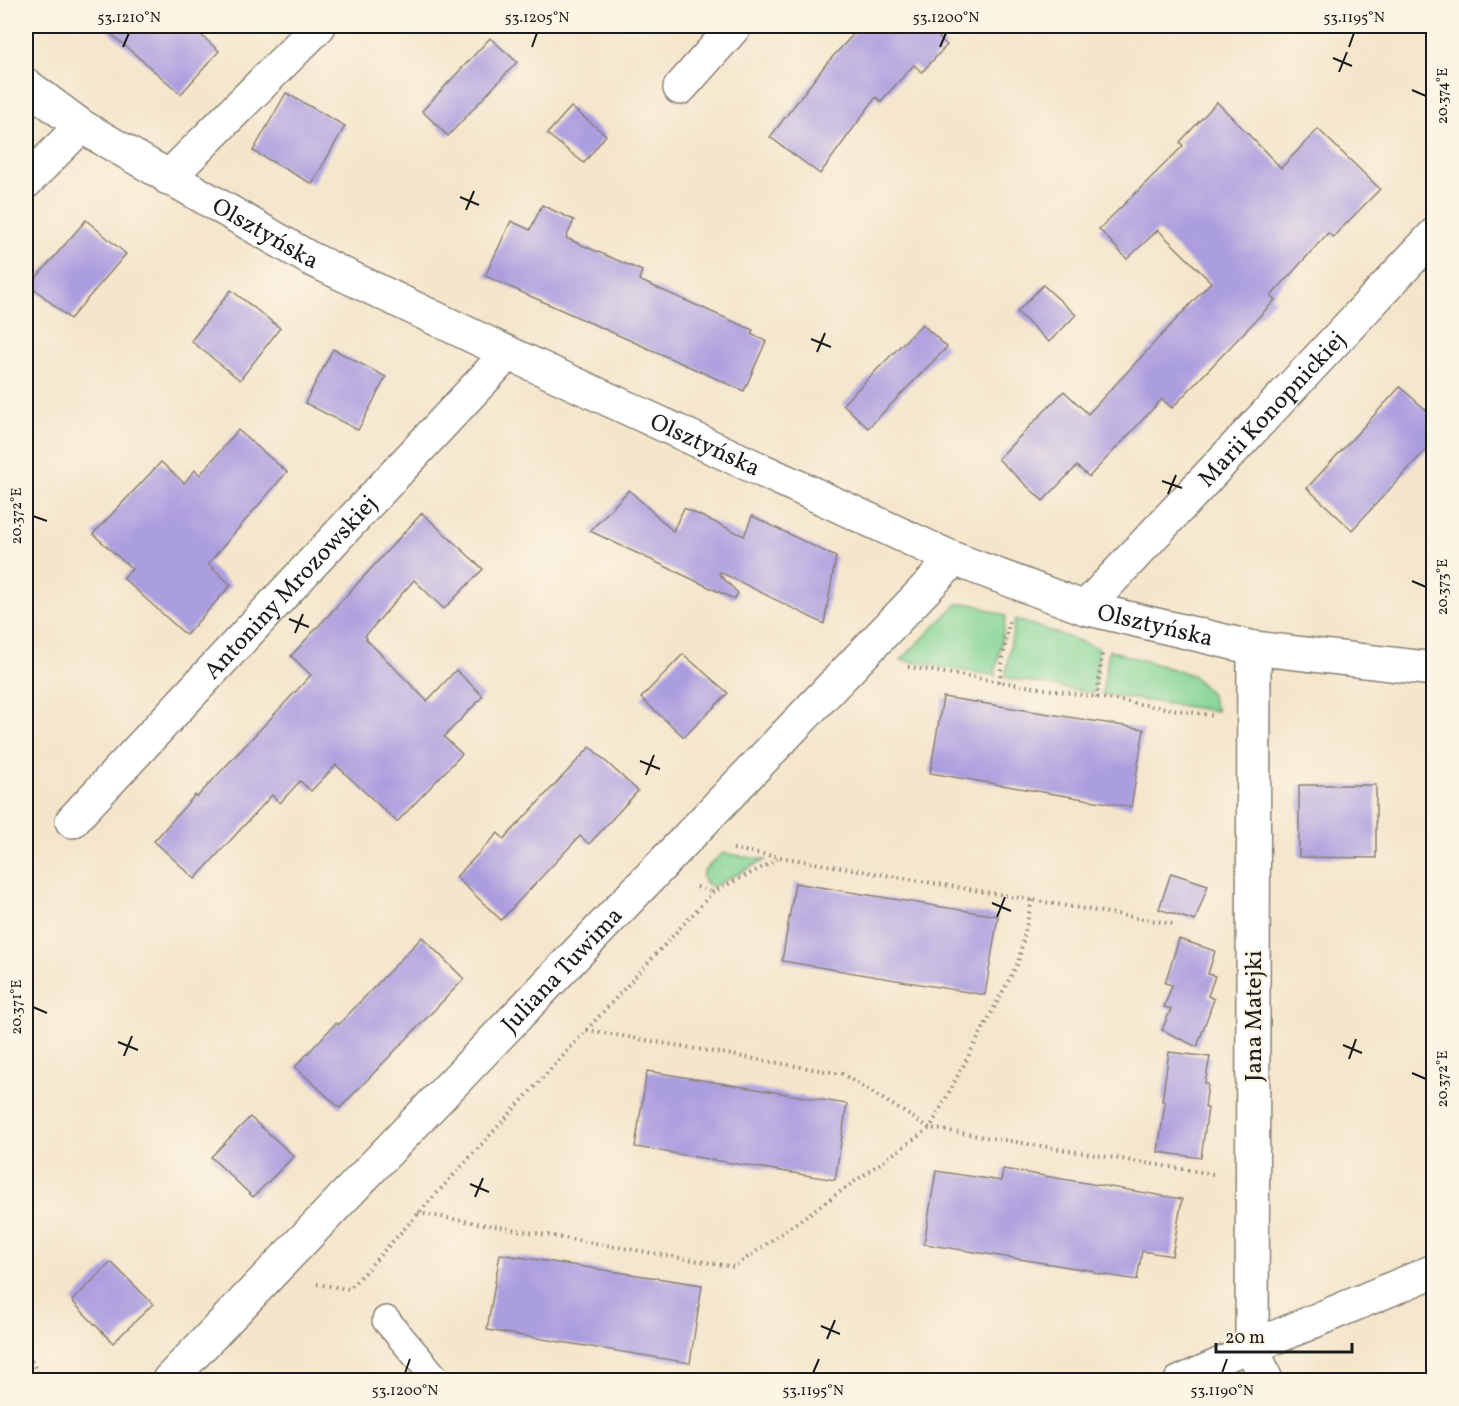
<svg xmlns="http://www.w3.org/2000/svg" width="1459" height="1406" font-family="Vollkorn,serif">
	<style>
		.green { fill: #82d495; stroke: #4f7858; stroke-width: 1.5 }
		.building { fill: #ab9edf }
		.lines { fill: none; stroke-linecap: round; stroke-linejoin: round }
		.lane-casing { stroke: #888074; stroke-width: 30 }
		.street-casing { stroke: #888074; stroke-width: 36 }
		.path { stroke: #888074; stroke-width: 4; stroke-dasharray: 1.5 4.5; stroke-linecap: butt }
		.lane { stroke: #fff; stroke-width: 27 }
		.street { stroke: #fff; stroke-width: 33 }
		.ticks { fill: none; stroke: #1c1c1c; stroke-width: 2 }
		.labels { text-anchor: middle; stroke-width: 4.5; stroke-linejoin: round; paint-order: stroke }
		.street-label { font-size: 24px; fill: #1c1c1c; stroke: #fcf5e5 }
		.neatline { fill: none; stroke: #1c1c1c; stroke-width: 2 }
		.ticks-label { font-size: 15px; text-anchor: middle; fill: #1c1c1c }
	</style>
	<rect width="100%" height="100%" fill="#fcf5e5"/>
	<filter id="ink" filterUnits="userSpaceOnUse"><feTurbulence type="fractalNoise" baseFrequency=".0167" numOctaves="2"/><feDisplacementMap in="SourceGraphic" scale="12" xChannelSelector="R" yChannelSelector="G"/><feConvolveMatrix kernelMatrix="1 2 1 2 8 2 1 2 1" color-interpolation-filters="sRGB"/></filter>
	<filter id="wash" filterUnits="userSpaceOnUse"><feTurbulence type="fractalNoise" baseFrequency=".008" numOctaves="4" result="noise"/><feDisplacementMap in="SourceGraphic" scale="24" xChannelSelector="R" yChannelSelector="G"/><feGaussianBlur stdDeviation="1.35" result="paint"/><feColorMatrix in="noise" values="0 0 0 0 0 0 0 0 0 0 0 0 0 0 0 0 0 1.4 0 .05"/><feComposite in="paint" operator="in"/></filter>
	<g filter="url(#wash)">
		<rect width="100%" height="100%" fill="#f4e5cb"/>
		<g class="green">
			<polygon points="957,604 973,604 1006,616 995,676 901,660"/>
			<polygon points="1015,619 1099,648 1094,693 1005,678"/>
			<polygon points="1109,650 1192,675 1210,693 1217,711 1102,694"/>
			<polygon points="723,853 765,860 712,887 704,882 702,876 705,869"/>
		</g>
		<g id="blocks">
			<g class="building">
				<polygon points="102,26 191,26 219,51 181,94"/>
				<polygon points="861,26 950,26 939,38 947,45 922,72 914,65 881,101 876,97 820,174 770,137 826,64"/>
				<polygon points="490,38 517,62 448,136 422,111"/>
				<polygon points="286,93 345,126 312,184 253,151"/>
				<polygon points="1217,102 1281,168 1318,129 1380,189 1333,237 1328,233 1271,296 1275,300 1172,408 1162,399 1089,477 1077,466 1043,501 998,459 1064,391 1088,414 1211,282 1158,230 1127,259 1099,229 1183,146 1180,142"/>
				<polygon points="571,107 606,135 584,163 547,134"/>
				<polygon points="542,205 574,220 566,238 642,271 639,280 753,330 751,334 766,341 744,391 485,276 511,221 530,230"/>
				<polygon points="86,220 126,254 70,319 30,285"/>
				<polygon points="1043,285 1076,315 1049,342 1017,312"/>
				<polygon points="231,290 280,328 240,380 191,341"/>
				<polygon points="922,324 947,347 868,428 843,404"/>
				<polygon points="333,349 386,377 358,430 305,403"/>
				<polygon points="1400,387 1434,417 1434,441 1352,530 1307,488"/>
				<polygon points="238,430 287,472 208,564 231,585 186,635 123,578 132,569 93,534 161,462 184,483 195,470 200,475"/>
				<polygon points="629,490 673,531 684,508 744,536 752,516 836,557 824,624 720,572 719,574 738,593 734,599 590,531"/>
				<polygon points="422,513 483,569 444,609 414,580 365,636 367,638 366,639 427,701 456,670 483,696 444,737 462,754 397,822 336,765 311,791 300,781 280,803 272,795 195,879 154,841 195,795 197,797 311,675 291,656"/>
				<polygon points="683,654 728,693 684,737 641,698"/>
				<polygon points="943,697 1144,729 1131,807 930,773"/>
				<polygon points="590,747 638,791 589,844 580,836 501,920 456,877 498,833 504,839"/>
				<polygon points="1299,785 1376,785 1376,858 1299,857"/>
				<polygon points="1171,873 1208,885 1195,921 1159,909"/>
				<polygon points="795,883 998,916 985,995 782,961"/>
				<polygon points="422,937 464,979 340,1108 295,1067 336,1023 338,1025"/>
				<polygon points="1179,939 1215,951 1208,974 1215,976 1208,996 1214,999 1197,1047 1162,1030 1171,1009 1164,1007 1172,985 1165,983"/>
				<polygon points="1169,1052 1210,1057 1205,1083 1208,1084 1205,1108 1208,1108 1201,1158 1158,1152 1165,1102 1162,1101"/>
				<polygon points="647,1071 847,1104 835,1180 635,1147"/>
				<polygon points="250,1117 294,1156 253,1197 211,1157"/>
				<polygon points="1003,1169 1182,1199 1172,1256 1142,1251 1137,1280 1094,1273 1094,1271 924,1244 936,1171 1001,1181"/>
				<polygon points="500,1254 702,1285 690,1363 487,1330"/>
				<polygon points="111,1262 153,1304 113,1343 72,1301"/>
			</g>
		</g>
	</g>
	<g filter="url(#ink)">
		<use href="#blocks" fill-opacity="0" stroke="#888074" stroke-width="1.5"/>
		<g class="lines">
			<g class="lane-casing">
				<g id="lane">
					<polyline points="386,1320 437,1380"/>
					<polyline points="1178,1380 1252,1347"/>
				</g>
			</g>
			<g class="street-casing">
				<g id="street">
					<path id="s1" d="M26 85 81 126 309 258 508 353 954 559 1085 608 1254 648 1434 669"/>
					<polyline points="680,88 735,26"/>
					<polyline points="168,178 319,26"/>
					<polyline points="26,182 81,126"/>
					<path id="s2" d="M1085 608 1434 235"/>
					<polyline points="1254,648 1252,1347 1266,1380"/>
					<path id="s3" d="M72 821 508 353"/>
					<polyline points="1252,1347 1434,1271"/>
					<path id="s4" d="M169 1380 954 559"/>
				</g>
			</g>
			<g class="path">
				<polyline points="908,667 1215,716"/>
				<polyline points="999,682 1009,621"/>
				<polyline points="1097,698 1102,654"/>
				<polyline points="733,849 1173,924"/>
				<polyline points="697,887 712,892"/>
				<polyline points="587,1030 842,1074 930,1128 1018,963 1032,900"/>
				<polyline points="418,1213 734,1267 930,1128 1213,1174"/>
				<polyline points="317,1284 349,1289 713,892 781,858"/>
				<polyline points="26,1350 41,1380"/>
			</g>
			<use href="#lane" class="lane"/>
			<use href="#street" class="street"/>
		</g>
	</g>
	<path class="ticks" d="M123 47 129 33M532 47 537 33M940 47 946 33M1349 47 1354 33M1333 58 1352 66M1339 72 1347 52M1412 90 1426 96M460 197 479 205M466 210 474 191M811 339 831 347M817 352 825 333M1162 481 1182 488M1168 494 1176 475M33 516 47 521M1412 581 1426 587M289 619 309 627M295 633 303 614M640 761 660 769M646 775 654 755M992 903 1011 911M997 917 1005 897M33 1007 47 1013M118 1042 138 1050M1343 1045 1362 1053M124 1056 132 1036M1349 1059 1356 1039M1412 1073 1426 1079M470 1184 489 1192M475 1197 483 1178M821 1326 840 1334M827 1339 835 1320M405 1373 410 1359M813 1373 819 1359M1222 1373 1227 1359"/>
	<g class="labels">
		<g class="street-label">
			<text dy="8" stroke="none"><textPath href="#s1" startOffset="282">Olsztyńska</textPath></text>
			<text dy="8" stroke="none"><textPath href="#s2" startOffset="273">Marii Konopnickiej</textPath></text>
			<text dy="8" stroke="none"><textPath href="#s1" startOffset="770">Olsztyńska</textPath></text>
			<text dy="8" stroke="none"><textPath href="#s3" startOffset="320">Antoniny Mrozowskiej</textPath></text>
			<text dy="8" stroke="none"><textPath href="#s1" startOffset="1256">Olsztyńska</textPath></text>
			<text dy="8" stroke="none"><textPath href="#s4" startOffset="568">Juliana Tuwima</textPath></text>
			<text transform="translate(1253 1016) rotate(-90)" y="8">Jana Matejki</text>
		</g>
	</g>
	<rect width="1459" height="1406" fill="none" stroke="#fcf5e5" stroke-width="66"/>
	<path d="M1216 1343v9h136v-9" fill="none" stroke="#1c1c1c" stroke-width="3"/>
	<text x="1225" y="1343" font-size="18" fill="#1c1c1c" stroke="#fcf5e5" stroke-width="4.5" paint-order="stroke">20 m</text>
	<rect x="33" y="33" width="1393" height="1340" class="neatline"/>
	<g class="ticks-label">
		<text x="129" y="22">53.1210°N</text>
		<text x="537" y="22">53.1205°N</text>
		<text x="946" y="22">53.1200°N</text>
		<text x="1354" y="22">53.1195°N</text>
		<text transform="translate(1442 96) rotate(-90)" y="5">20.374°E</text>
		<text transform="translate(16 516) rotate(-90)" y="5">20.372°E</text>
		<text transform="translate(1442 587) rotate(-90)" y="5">20.373°E</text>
		<text transform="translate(16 1007) rotate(-90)" y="5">20.371°E</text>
		<text transform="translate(1442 1079) rotate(-90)" y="5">20.372°E</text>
		<text x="405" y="1395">53.1200°N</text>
		<text x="813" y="1395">53.1195°N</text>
		<text x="1222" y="1395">53.1190°N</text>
	</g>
</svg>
